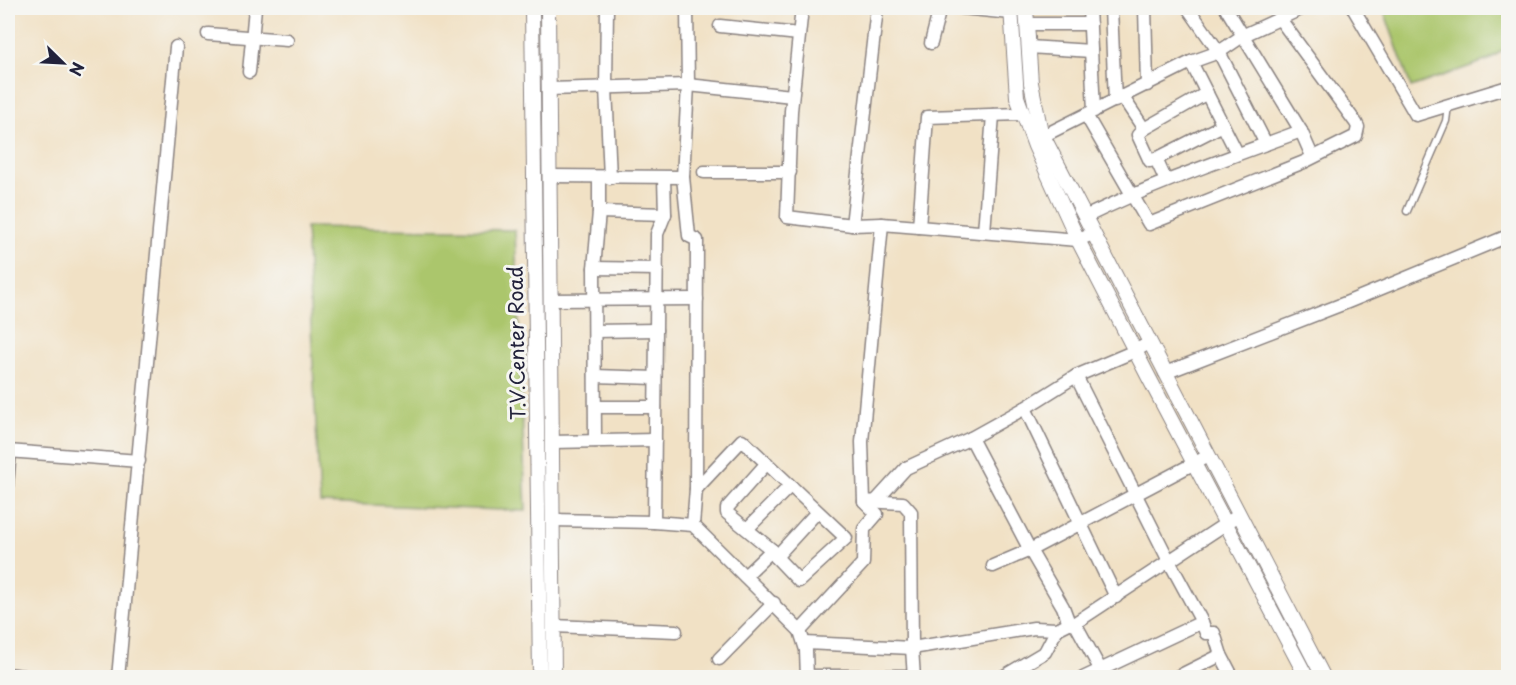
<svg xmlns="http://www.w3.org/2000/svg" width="1516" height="685" font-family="'Playpen Sans',sans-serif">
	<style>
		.green { fill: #abc66c; stroke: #667454; stroke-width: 1.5 }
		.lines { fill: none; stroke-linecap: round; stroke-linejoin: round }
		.service-casing { stroke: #8a8280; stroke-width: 9 }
		.minor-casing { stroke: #8a8280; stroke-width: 15 }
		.tertiary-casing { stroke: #8a8280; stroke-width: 16 }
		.service { stroke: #fff; stroke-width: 6 }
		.minor { stroke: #fff; stroke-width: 12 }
		.tertiary { stroke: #fff; stroke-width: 14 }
		.labels { text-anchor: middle; stroke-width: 6; stroke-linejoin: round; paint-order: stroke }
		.street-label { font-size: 20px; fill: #22223b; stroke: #f6f6f2 }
	</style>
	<rect width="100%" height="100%" fill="#f6f6f2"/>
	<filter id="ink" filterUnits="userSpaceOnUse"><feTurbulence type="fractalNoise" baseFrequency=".0167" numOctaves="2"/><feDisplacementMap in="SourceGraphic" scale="12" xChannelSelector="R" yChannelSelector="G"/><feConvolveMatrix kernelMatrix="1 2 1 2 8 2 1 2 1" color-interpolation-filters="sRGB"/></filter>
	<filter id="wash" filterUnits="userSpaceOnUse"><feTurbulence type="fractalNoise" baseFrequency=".008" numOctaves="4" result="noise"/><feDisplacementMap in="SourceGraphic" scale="24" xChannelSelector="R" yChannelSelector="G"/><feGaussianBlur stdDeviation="1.35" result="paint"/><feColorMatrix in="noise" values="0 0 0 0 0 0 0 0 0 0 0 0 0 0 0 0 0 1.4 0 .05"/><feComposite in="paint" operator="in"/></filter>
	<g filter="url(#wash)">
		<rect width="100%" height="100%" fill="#f1e1c5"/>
		<g class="green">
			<polygon points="1383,8 1508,8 1508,47 1488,60 1411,87"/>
			<polygon points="306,227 515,230 526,511 320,503"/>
		</g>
	</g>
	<g filter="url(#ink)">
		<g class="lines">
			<g class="service-casing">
				<g id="service">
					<polyline points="1407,211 1446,121 1448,106"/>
					<polyline points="8,507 13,452"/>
					<polyline points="8,671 59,678"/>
				</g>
			</g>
			<g class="minor-casing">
				<g id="minor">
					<polyline points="607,8 606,87 610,178"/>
					<polyline points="687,8 688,85 683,177 689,236 697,240 696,489 693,525"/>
					<polyline points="802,8 791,111 787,217 852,225 882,224 1078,240 1093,234"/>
					<polyline points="962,8 1011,13"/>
					<polyline points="1089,8 1094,111"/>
					<polyline points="1111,8 1115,101"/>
					<polyline points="1145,8 1147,85"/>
					<polyline points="1188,8 1219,52 1266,144"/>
					<polyline points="1226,8 1301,131 1312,156"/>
					<polyline points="1353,8 1416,115 1508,87"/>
					<polyline points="1028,24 1090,24"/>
					<polyline points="720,26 799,34"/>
					<polyline points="208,34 287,40"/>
					<polyline points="931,43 940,8"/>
					<polyline points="1029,47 1091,51"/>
					<polyline points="1191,62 1237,153"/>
					<polyline points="249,72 255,8"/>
					<polyline points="549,89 688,85 792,96"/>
					<polyline points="1122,96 1144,129 1138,135 1150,161 1156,159 1166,181"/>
					<polyline points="1086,115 1149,224 1304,162 1356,136 1358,127 1356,123 1280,19"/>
					<polyline points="1144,129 1207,93"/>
					<polyline points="1043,136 1191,62 1219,52 1244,35 1303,8"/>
					<polyline points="1156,159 1223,125"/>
					<polyline points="704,172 790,172"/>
					<polyline points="549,176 683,177"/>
					<polyline points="599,212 665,214"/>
					<path d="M1085 217C1155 183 1228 158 1301 131"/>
					<polyline points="882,224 862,442 864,501 903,503 911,512 912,648 914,678"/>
					<polyline points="852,225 877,8"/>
					<polyline points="919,227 927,117 1021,114"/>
					<polyline points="984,232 993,115"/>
					<polyline points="594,268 657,269"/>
					<polyline points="550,300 697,299"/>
					<polyline points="595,331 656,330"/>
					<polyline points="1165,373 1348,302 1508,236"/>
					<polyline points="595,376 655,378"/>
					<polyline points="1076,376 1169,561 1202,622 1206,633 1214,633 1221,655 1233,678"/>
					<polyline points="595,407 655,407"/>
					<polyline points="1025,408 1116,597"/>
					<polyline points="971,438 1030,550 1063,607 1069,623"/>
					<polyline points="595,441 594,268 599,212 599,177"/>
					<polyline points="552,442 655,440"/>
					<polyline points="8,451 139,461"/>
					<polyline points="696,489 742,440 846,538 799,581 776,557 772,550 727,513 727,508 767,463"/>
					<polyline points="875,502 906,468 971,438 1025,408 1076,376 1135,351 1149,343"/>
					<polyline points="552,520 654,522 693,525 800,631 806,650 807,678"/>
					<polyline points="654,522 657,234 665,214 664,178"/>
					<polyline points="747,529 790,486"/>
					<polyline points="776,557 817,512"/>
					<polyline points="993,566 1030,550 1208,456"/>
					<polyline points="745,576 772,550"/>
					<polyline points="1075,623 1105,678"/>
					<polyline points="553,626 676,631"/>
					<polyline points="800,631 863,563 864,529 877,514 864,501"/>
					<polyline points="805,643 912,648 1034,628 1057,629 1069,623 1075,623 1239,515"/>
					<polyline points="719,659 774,603"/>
					<polyline points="807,676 914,676"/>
					<polyline points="118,678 176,47"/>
					<polyline points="1001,678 1045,652 1057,629"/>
					<polyline points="1083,678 1202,622"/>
					<polyline points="1175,678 1221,655"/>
				</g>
			</g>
			<g class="tertiary-casing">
				<g id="tertiary">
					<polyline points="532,8 540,678"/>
					<polyline points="548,8 554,678"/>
					<polyline points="1011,8 1017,97 1035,146 1078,240 1148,376 1307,678"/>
					<polyline points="1026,8 1031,83 1041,132 1324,678"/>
				</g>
			</g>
			<use href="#service" class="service"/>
			<use href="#minor" class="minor"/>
			<use href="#tertiary" class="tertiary"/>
		</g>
	</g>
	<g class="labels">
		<g class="street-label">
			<text transform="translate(517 343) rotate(-91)" y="7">T.V.Center Road</text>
		</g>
	</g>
	<rect width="1516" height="685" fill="none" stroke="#f6f6f2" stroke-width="30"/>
	<g transform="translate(63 63) rotate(114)" stroke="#f6f6f2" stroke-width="4.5" paint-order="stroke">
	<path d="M0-4.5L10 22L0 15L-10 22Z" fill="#22223b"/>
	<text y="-9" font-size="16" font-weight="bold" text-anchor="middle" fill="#22223b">N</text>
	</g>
</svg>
